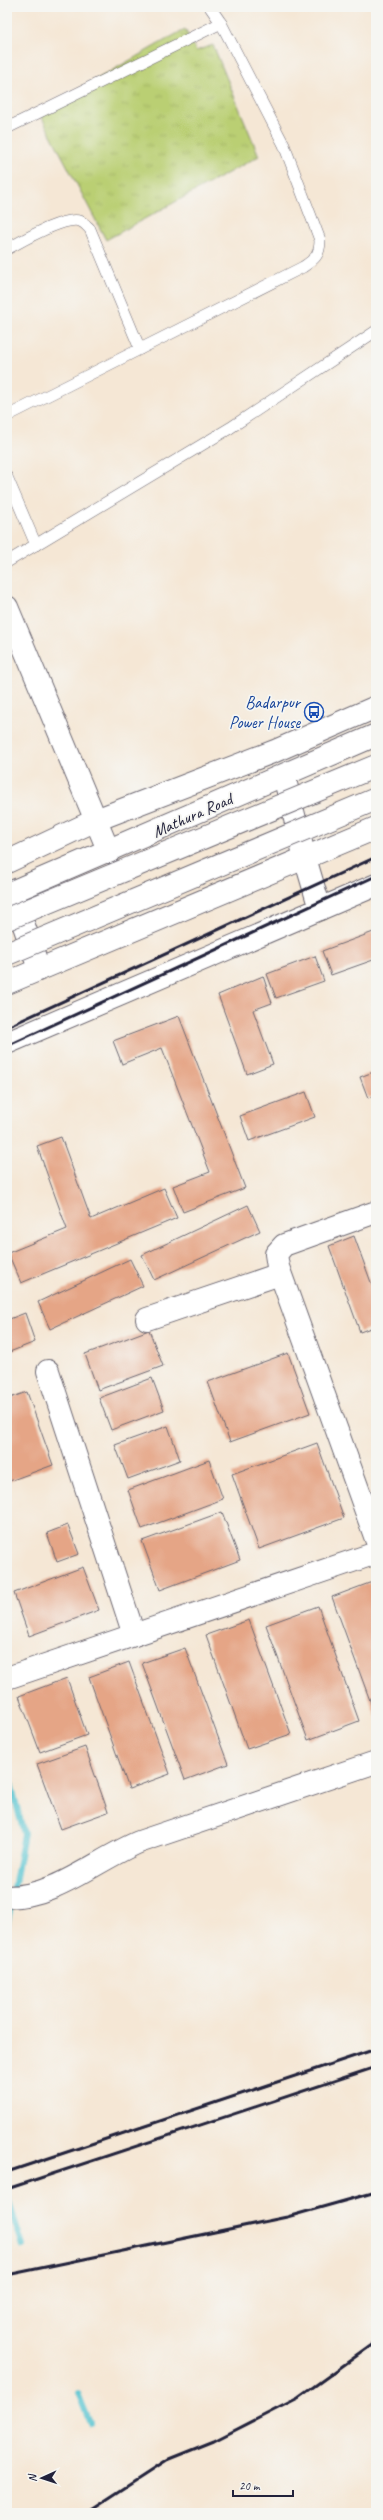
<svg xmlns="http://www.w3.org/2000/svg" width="383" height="2520" font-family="Caveat,sans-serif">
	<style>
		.grass { fill: url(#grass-tufts); stroke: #6e7857 }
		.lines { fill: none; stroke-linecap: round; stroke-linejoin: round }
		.stream { stroke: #59c5d1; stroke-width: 6 }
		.building { fill: #e5a586 }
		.lane-casing { stroke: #6c6771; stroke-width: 12 }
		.street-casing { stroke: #6c6771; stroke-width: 24 }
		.secondary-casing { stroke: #6c6771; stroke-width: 24 }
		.primary-casing { stroke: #6c6771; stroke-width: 24 }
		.lane { stroke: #fff; stroke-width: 11 }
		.street { stroke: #fff; stroke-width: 22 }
		.secondary { stroke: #fff; stroke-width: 22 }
		.primary { stroke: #fff; stroke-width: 22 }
		.rail { stroke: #22223b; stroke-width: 3 }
		.highway-bridge-casing { stroke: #6c6771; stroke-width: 24; stroke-linecap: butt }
		.highway-bridge { stroke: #fff; stroke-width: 22 }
		.labels { text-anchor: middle; stroke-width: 3.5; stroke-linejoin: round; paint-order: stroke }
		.transit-label { font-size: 17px; fill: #164399; stroke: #f6f6f2; text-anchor: end }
		.street-label { font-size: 17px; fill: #22223b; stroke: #f6f6f2 }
	</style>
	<defs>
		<pattern id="grass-tufts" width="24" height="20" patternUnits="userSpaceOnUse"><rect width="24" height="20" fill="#bacf73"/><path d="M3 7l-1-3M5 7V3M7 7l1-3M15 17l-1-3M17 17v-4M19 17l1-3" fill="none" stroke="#a0b164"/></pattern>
	</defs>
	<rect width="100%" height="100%" fill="#f6f6f2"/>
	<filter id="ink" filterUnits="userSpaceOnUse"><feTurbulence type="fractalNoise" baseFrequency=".025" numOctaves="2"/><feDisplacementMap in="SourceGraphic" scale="8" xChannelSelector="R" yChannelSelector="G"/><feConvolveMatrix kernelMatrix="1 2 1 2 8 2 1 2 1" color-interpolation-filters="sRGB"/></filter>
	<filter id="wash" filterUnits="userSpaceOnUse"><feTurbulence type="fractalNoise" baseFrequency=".012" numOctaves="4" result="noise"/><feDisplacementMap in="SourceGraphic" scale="16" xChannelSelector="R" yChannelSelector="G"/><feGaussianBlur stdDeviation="0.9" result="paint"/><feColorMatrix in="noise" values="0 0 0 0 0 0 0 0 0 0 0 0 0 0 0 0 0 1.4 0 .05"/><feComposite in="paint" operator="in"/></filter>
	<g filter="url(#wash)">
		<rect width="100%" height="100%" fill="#f5e7d5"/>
		<polygon class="grass" points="185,29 196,51 213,45 259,156 106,240 39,112"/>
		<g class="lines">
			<g class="stream">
				<polyline points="7,1768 24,1834 7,1926"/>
				<polyline points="7,2196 23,2246"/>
				<polyline points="78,2393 90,2423"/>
			</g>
		</g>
		<g id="blocks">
			<g class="building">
				<polygon points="376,931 376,959 331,975 322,951"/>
				<polygon points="315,956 324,981 276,998 267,974"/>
				<polygon points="263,976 272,1003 253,1010 273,1064 247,1074 218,995"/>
				<polygon points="179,1016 245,1188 183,1212 173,1186 210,1172 162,1048 122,1064 113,1041"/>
				<polygon points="376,1071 376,1095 368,1098 360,1077"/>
				<polygon points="306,1092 315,1117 249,1141 240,1116"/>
				<polygon points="61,1137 91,1219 164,1188 177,1218 21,1283 8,1253 67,1229 37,1146"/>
				<polygon points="248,1205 260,1231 154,1280 142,1255"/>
				<polygon points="354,1236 376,1296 376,1326 360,1332 329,1246"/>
				<polygon points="130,1259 143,1286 50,1329 38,1302"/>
				<polygon points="25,1313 35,1342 7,1353 7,1320"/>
				<polygon points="149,1330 163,1366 98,1390 85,1354"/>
				<polygon points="288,1353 310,1413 230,1442 208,1382"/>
				<polygon points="152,1378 164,1410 111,1430 99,1398"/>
				<polygon points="27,1392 53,1465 7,1482 7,1399"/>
				<polygon points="168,1426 180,1460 128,1479 115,1445"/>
				<polygon points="317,1443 344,1518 259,1549 232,1474"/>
				<polygon points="209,1460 223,1499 142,1529 128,1490"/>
				<polygon points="222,1512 240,1560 160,1590 142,1541"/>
				<polygon points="68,1525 79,1554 57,1562 47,1533"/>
				<polygon points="83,1567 99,1610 29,1636 14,1593"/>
				<polygon points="372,1582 376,1594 376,1717 332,1597"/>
				<polygon points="318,1606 359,1721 308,1740 266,1625"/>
				<polygon points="249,1620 291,1734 247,1749 206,1635"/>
				<polygon points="185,1648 228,1764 185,1780 142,1663"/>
				<polygon points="129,1662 170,1774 129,1789 89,1677"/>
				<polygon points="67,1678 87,1735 40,1752 19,1696"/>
				<polygon points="85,1747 108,1812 61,1829 37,1764"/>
			</g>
		</g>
	</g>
	<g filter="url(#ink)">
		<use href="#blocks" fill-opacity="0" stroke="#6c6771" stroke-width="1"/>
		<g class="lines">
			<g class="lane-casing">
				<g id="lane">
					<polyline points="7,128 221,23"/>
					<path d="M7 249C22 241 64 216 80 221 85 223 87 226 90 229L140 349"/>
					<path d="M7 416 303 267C315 259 320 255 320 240L284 145 221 23 210 7"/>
					<polyline points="7,477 36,545"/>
					<polyline points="7,562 230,428 376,331"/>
				</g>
			</g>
			<g class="street-casing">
				<g id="street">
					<polyline points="7,607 109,852"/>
					<polyline points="305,858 320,909"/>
					<polyline points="7,1043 376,885"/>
					<polyline points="376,1212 284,1245 276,1254 278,1267 376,1539"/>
					<polyline points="147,1319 280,1274"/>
					<polyline points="48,1371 134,1635"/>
					<polyline points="7,1678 376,1553"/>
					<path d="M7 1897C56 1897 96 1860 139 1842L376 1762"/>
				</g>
			</g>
			<g class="secondary-casing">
				<polyline id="secondary" points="7,862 96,820 275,751 376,707"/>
			</g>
			<g class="primary-casing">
				<g id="primary">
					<polyline points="286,784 305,858"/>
					<polyline points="7,894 376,735"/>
					<polyline points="14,897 37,963"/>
					<polyline points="7,983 376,828"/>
				</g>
			</g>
			<use href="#lane" class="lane"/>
			<use href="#street" class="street"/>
			<use href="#secondary" class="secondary"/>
			<use href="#primary" class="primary"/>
			<g class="rail">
				<polyline points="7,1027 376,857"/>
				<polyline points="7,1046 376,876"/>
				<polyline points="7,2172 376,2049"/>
				<polyline points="7,2189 376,2067"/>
				<polyline points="7,2275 287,2217 376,2192"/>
				<polyline points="86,2513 169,2459 214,2441 298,2398 376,2342"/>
			</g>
			<g class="highway-bridge-casing">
				<g id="highway-bridge">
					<polyline points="7,919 376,766"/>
					<polyline points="7,954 376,799"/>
				</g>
			</g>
			<use href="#highway-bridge" class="highway-bridge"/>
		</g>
	</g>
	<defs>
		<g id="bus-ring" transform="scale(1)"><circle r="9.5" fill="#f6f6f2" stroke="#1a4fb4" stroke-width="1.5"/><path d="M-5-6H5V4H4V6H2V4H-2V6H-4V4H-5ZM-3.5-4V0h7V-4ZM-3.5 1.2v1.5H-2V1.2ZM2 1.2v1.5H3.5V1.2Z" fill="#1a4fb4"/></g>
	</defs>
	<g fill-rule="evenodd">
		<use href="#bus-ring" x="314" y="712"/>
	</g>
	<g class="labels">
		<g class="transit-label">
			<text x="300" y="708">Badarpur<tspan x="300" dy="20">Power House</tspan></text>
		</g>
		<g class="street-label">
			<text transform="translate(192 815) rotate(-24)" y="6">Mathura Road</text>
		</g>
	</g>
	<rect width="383" height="2520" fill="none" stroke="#f6f6f2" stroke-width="24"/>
	<g transform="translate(42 2478) rotate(267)" stroke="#f6f6f2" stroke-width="3" paint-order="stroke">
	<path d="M0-3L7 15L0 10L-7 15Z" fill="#22223b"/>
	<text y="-6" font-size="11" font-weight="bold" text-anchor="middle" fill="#22223b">N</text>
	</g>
	<path d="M233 2490v6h60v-6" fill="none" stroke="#22223b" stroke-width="2"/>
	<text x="239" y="2490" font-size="12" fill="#22223b" stroke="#f6f6f2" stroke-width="3" paint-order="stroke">20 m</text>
</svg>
